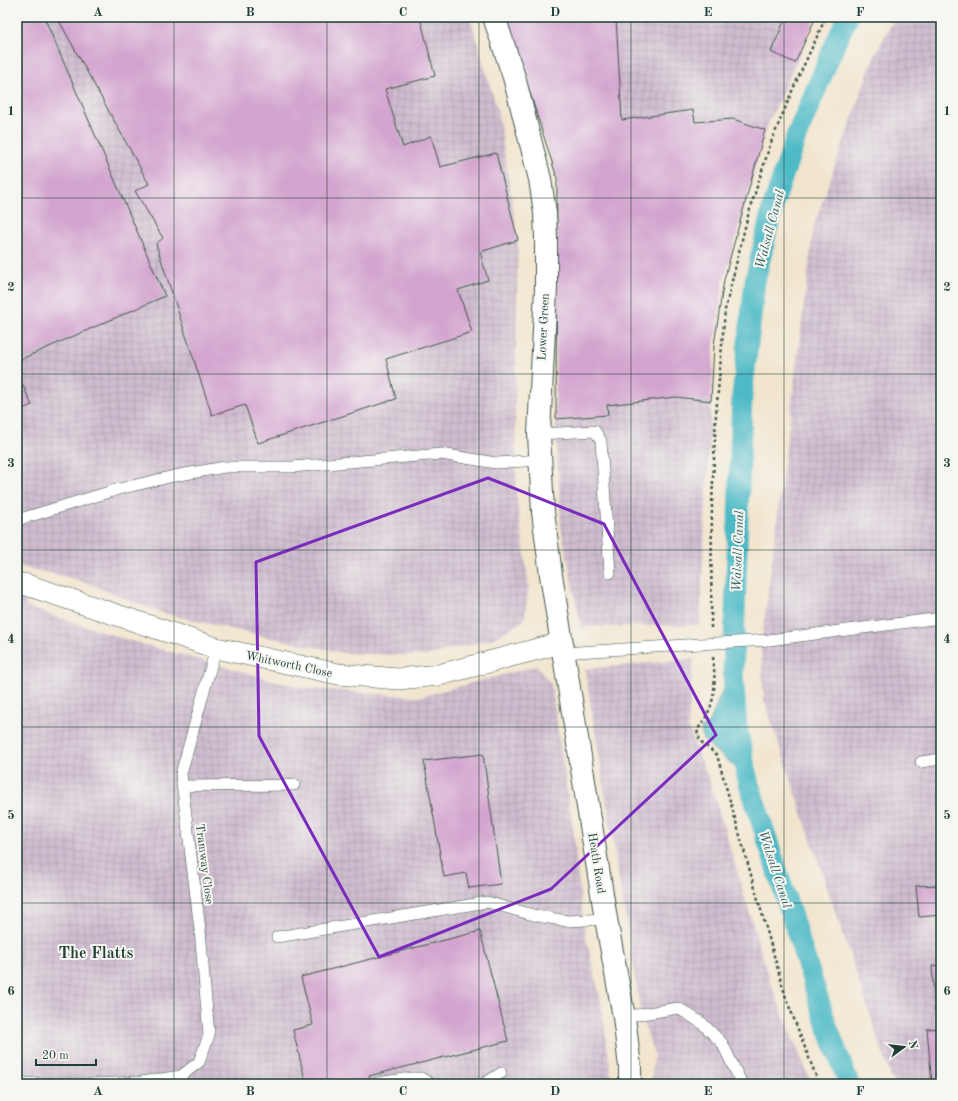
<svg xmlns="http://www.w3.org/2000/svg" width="958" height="1101" font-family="'Old Standard TT',serif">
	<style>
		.industrial { fill: url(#industrial-grid) }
		.water { fill: #4dbac6; stroke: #367c7d }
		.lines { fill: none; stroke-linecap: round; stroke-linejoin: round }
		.canal { stroke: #4dbac6; stroke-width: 21 }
		.building { fill: #d3a4cf }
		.service-casing { stroke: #3f564b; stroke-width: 12 }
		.minor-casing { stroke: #3f564b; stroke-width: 22 }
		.tertiary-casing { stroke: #3f564b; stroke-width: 24 }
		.path { stroke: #3f564b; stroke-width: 2.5; stroke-dasharray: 3 3; stroke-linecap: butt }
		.service { stroke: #fff; stroke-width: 11 }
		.minor { stroke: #fff; stroke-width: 21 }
		.tertiary { stroke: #fff; stroke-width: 22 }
		.service-bridge-casing { stroke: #3f564b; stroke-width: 12; stroke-linecap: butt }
		.service-bridge { stroke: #fff; stroke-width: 11 }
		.marked { fill: none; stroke: #7b2cbf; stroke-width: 3; stroke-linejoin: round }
		.grid { fill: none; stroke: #1f3d34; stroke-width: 1; stroke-opacity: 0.55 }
		.labels { text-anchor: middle; stroke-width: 4; stroke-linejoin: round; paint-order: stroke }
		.street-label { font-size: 12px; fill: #1f3d34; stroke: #f6f6f2 }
		.water-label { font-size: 13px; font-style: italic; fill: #2a5c58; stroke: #f6f6f2 }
		.district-label { font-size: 16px; font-weight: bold; fill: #1f3d34; stroke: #f6f6f2 }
		.neatline { fill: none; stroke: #1f3d34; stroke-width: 1.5 }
		.grid-label { font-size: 13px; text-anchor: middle; font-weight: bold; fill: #1f3d34 }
	</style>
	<defs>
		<pattern id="industrial-grid" width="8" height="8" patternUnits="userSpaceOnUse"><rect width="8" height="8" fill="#cfbdcf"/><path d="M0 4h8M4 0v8" fill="none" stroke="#b1a3b2"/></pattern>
	</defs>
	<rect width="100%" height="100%" fill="#f6f6f2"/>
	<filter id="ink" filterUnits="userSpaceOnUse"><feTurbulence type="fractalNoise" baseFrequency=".025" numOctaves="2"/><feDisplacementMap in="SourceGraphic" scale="8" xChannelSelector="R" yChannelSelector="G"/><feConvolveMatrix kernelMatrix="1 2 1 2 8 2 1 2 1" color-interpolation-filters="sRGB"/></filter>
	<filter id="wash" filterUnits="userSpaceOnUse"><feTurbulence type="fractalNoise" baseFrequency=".012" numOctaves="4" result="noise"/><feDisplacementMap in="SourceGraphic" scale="16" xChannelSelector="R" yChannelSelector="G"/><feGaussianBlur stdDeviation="0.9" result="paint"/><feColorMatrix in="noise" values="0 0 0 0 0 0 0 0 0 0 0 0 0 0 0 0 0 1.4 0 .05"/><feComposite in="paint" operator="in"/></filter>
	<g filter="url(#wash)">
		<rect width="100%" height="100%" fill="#f2e5ce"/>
		<g class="industrial">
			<polygon points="17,17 470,17 498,113 518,240 515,402 516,494 529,586 524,620 495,638 425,656 344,653 253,634 162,613 76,579 17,566"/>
			<polygon points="506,17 816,17 766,129 724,280 714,346 700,625 581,627 561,527 555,409 557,178"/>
			<polygon points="895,17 941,17 941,1084 895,1084 891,1077 764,700 761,648 814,225 873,59"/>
			<polygon points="17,568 24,584 26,607 128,640 301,688 419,697 536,666 551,684 575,843 579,888 586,939 600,997 612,1079 611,1084 17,1084"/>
			<polygon points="693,659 688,727 712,788 771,985 812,1084 651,1084 654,1054 641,1014 585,669"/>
		</g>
		<polygon class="water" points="733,674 737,728 747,777 703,740 701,729 710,721 719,698"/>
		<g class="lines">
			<polyline class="canal" points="848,17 836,42 796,137 772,209 755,281 742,396 733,674 737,728 747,777 827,1026 849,1084"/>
		</g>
		<g id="blocks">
			<g class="building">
				<polygon points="17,17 44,17 165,296 17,361"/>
				<polygon points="57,17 420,17 435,76 385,89 403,147 431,136 440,167 496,153 518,240 480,252 488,280 458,290 472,332 386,359 396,399 258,443 245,405 212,415 156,244 163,238 135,191 149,184"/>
				<polygon points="506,17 626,17 626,18 616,19 622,120 693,110 695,122 733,119 765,130 724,280 714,345 711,401 676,397 607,405 608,415 556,419 557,178"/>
				<polygon points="786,17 816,17 795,63 771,52"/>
				<polygon points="17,373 32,405 17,411"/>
				<polygon points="483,754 501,884 469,888 466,873 444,877 424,761"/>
				<polygon points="941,885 941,915 919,917 916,886"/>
				<polygon points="480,931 508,1041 369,1076 371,1084 306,1084 293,1030 313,1025 301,977"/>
				<polygon points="941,965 941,1012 935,1012 932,966"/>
				<polygon points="941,1028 941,1084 932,1084 927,1029"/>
			</g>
		</g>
	</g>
	<g filter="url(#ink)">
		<use href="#blocks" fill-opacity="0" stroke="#3f564b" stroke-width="1"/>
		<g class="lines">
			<g class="service-casing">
				<g id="service">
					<polyline points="539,434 595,431 601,441 610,573"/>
					<polyline points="17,520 119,489 174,476 225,467 292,467 441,454 496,463 540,460"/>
					<polyline points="769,640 941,618"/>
					<polyline points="563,653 700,644"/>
					<polyline points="921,762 941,759"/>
					<polyline points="182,786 294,785"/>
					<polyline points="277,937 487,902 537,916 568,921 606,919"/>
					<polyline points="624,1017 678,1008 702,1023 722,1043 742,1084"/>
					<polyline points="17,1083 90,1084 141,1082 181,1076 199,1062 209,1035 200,930 181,774 216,648"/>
					<polyline points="377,1083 411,1078 421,1078 431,1084"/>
					<polyline points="484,1084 501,1073"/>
				</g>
			</g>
			<g class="minor-casing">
				<polyline id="minor" points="24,584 216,648 338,674 398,679 439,675 561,643"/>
			</g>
			<g class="tertiary-casing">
				<polyline id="tertiary" points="494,17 514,77 528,132 540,179 545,213 546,238 546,288 539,434 543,512 551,575 606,919 624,1017 630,1067 630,1084"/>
			</g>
			<g class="path">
				<polyline points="711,628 712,503 716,415 725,310 747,219 770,145 793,89 826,17"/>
				<path d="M713 657C716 686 716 707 697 730L700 741 717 755 786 998 819 1084"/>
			</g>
			<use href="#service" class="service"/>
			<use href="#minor" class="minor"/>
			<use href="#tertiary" class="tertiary"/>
			<g class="service-bridge-casing">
				<polyline id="service-bridge" points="700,644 769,640"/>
			</g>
			<use href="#service-bridge" class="service-bridge"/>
		</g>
	</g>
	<path class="marked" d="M488 478 604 524 716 735 551 889 379 957 259 736 256 562Z"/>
	<path class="grid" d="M174 17V1084M327 17V1084M479 17V1084M631 17V1084M784 17V1084M17 198H941M17 374H941M17 550H941M17 727H941M17 903H941"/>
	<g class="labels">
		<g class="street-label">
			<text transform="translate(543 327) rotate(-87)" y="4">Lower Green</text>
			<text transform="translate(289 664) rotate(12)" y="4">Whitworth Close</text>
			<text transform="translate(597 863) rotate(81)" y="4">Heath Road</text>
			<text transform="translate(205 864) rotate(83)" y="4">Tramway Close</text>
		</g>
		<g class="water-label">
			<text transform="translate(769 229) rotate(-75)" y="5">Walsall Canal</text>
			<text transform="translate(737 551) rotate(-88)" y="5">Walsall Canal</text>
			<text transform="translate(776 869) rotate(72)" y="5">Walsall Canal</text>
		</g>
		<g class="district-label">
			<text x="96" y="958">The Flatts</text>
		</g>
	</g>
	<rect width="958" height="1101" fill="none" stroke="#f6f6f2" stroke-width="44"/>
	<g transform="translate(904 1047) rotate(75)" stroke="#f6f6f2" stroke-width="3" paint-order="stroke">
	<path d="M0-3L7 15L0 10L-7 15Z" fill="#1f3d34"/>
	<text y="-6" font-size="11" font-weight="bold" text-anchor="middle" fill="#1f3d34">N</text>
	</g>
	<path d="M36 1059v6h60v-6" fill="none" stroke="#1f3d34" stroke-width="2"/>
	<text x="42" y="1059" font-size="12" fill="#1f3d34" stroke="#f6f6f2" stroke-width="3" paint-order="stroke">20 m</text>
	<rect x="22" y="22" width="914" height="1057" class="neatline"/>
	<g class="grid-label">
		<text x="98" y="16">A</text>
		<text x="250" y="16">B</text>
		<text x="403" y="16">C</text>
		<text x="555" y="16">D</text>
		<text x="708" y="16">E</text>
		<text x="860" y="16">F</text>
		<text x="11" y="115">1</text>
		<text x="947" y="115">1</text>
		<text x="11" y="291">2</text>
		<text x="947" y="291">2</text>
		<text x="11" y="467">3</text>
		<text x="947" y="467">3</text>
		<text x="11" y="643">4</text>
		<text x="947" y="643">4</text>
		<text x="11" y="819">5</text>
		<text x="947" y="819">5</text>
		<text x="11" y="995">6</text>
		<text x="947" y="995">6</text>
		<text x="98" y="1095">A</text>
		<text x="250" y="1095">B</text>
		<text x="403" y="1095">C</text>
		<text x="555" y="1095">D</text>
		<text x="708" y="1095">E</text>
		<text x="860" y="1095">F</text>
	</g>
</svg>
